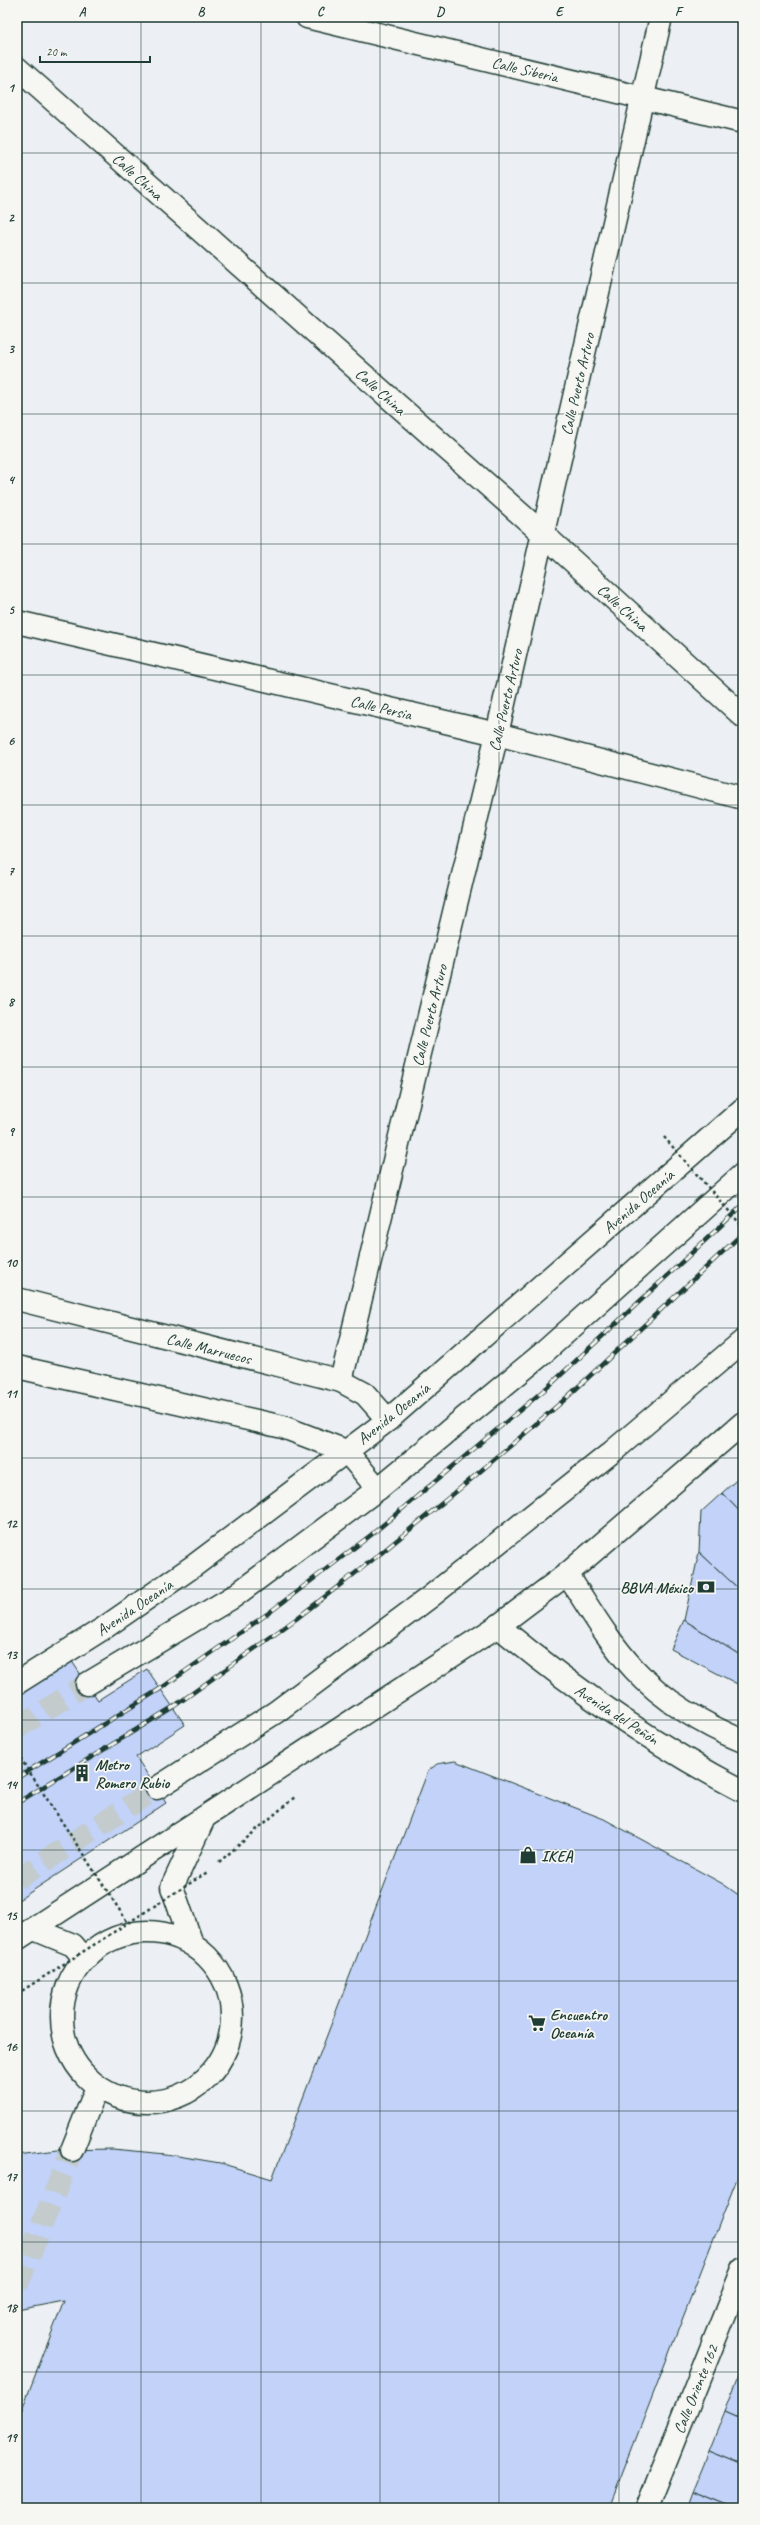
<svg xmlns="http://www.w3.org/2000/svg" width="760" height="2525" font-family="Caveat,sans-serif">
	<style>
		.building { fill: #c2d2f8; stroke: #1f3d34 }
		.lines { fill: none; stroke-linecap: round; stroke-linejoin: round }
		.minor-tunnel { stroke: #c3cbcd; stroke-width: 22; stroke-dasharray: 22 11; stroke-linecap: butt }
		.highway-tunnel { stroke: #c3cbcd; stroke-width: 22; stroke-dasharray: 22 11; stroke-linecap: butt }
		.minor-casing { stroke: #1f3d34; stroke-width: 25 }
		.major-casing { stroke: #1f3d34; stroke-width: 25 }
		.highway-casing { stroke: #1f3d34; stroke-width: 25 }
		.path { stroke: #1f3d34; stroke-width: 2.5; stroke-dasharray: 3 3; stroke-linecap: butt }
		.minor { stroke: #f6f6f2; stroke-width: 22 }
		.major { stroke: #f6f6f2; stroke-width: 22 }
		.highway { stroke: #f6f6f2; stroke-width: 22 }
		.rail-casing { stroke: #1f3d34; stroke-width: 4.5 }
		.rail { stroke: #f6f6f2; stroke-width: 3; stroke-dasharray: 9; stroke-linecap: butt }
		.path-bridge { stroke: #1f3d34; stroke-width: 2.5; stroke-dasharray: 3 3; stroke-linecap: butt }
		.grid { fill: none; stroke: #1f3d34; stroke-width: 1; stroke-opacity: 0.55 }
		.labels { text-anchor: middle; stroke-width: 3.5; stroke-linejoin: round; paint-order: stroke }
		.street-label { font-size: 16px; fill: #1f3d34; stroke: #f6f6f2 }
		.poi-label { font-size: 16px; font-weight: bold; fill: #1f3d34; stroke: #f6f6f2; text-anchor: start }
		.neatline { fill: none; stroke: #1f3d34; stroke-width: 1.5 }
		.grid-label { font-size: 13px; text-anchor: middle; font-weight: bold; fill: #1f3d34 }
	</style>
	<rect width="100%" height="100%" fill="#eceff3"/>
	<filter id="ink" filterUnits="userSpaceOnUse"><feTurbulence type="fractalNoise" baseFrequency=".025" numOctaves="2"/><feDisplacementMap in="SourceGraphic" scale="8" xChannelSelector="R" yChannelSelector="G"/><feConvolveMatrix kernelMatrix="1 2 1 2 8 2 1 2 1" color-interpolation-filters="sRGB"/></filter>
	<g filter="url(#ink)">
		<g class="building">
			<polygon points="743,1474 743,1515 722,1493"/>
			<polygon points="722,1493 743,1515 743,1593 699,1552 701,1512"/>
			<polygon points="699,1552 743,1593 743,1657 684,1620"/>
			<polygon points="684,1620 743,1657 743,1687 671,1649"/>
			<polygon points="71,1660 98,1700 147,1669 185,1725 136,1757 166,1803 17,1901 17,1694"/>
			<polygon points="455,1761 604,1819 723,1884 743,1898 743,2163 609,2508 17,2508 17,2422 64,2301 17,2310 17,2155 58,2150 112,2149 166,2154 220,2163 272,2179 428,1771 437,1764"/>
			<polygon points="741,2370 743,2370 743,2419 725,2411"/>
			<polygon points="725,2411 743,2419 743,2465 709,2451"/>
			<polygon points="709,2451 743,2465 743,2508 732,2508 692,2492"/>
			<polygon points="692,2492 732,2508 686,2508"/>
		</g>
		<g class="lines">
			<polyline class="minor-tunnel" points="17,2286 72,2150"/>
			<g class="highway-tunnel">
				<polyline points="17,1728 87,1684"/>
				<polyline points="17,1879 157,1788"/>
			</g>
			<g class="minor-casing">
				<g id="minor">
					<polyline points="307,17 743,122"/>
					<polyline points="17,68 543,534 743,716"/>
					<polyline points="17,622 497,734 743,798"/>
					<polyline points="17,1299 341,1381 365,1394 388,1420"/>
					<polyline points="17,1367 283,1427 346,1451 378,1489"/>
					<polyline points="341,1381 497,734 661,17"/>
					<path d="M567 1574C588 1606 608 1641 634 1669 662 1700 704 1725 743 1741"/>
					<path d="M498 1626C573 1688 656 1746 743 1791"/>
					<polyline points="34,1929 73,1945 84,1958"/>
					<circle cx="147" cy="2017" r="85"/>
					<polyline points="192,1944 172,1887 204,1818"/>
					<polyline points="72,2150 97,2087"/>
					<polyline points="647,2508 743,2269"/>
				</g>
			</g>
			<g class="major-casing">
				<g id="major">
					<polyline points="17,1683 104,1628 195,1565 388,1420 743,1109"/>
					<polyline points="17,1939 498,1626 567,1574 743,1423"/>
				</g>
			</g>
			<g class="highway-casing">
				<g id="highway">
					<polyline points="87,1684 233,1597 378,1489 542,1354 743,1174"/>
					<polyline points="157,1788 276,1712 430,1597 612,1452 743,1341"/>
				</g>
			</g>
			<polyline class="path" points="219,1862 296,1796"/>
			<use href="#minor" class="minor"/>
			<use href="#major" class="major"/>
			<use href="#highway" class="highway"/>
			<g class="rail-casing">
				<g id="rail">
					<polyline points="17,1778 160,1689 270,1612 371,1535 550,1385 743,1205"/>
					<polyline points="17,1803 173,1707 296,1619 380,1554 463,1486 563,1401 743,1233"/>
				</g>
			</g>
			<use href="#rail" class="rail"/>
			<g class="path-bridge">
				<polyline points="664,1137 743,1227"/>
				<polyline points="17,1753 128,1923"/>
				<polyline points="17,1994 209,1871"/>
			</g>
		</g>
	</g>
	<path class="grid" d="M141 17V2508M261 17V2508M380 17V2508M499 17V2508M619 17V2508M17 153H743M17 283H743M17 414H743M17 544H743M17 675H743M17 805H743M17 936H743M17 1067H743M17 1197H743M17 1328H743M17 1458H743M17 1589H743M17 1720H743M17 1850H743M17 1981H743M17 2111H743M17 2242H743M17 2372H743"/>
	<defs>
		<g id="bank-bare" transform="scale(1.38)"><path d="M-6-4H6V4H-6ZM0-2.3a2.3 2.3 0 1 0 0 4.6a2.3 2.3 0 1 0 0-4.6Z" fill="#1f3d34" stroke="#f6f6f2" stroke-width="2.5" paint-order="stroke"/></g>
		<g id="building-bare" transform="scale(1.38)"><path d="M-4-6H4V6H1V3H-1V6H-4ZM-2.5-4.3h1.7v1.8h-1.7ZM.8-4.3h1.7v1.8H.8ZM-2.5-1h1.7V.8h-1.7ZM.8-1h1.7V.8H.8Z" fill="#1f3d34" stroke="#f6f6f2" stroke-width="2.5" paint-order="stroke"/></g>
		<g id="shop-bare" transform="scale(1.38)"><path d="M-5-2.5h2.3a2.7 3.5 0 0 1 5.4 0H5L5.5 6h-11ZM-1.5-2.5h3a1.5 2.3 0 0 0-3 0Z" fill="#1f3d34" stroke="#f6f6f2" stroke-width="2.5" paint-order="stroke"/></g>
		<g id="supermarket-bare" transform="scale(1.38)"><path d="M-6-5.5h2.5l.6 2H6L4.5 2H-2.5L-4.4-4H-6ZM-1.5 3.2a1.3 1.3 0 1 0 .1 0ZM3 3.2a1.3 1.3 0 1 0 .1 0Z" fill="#1f3d34" stroke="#f6f6f2" stroke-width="2.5" paint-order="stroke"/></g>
	</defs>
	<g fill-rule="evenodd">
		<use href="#bank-bare" x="706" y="1587"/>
		<use href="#building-bare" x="82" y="1773"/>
		<use href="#shop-bare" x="528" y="1855"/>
		<use href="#supermarket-bare" x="537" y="2023"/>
	</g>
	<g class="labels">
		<g class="street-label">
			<text transform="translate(525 69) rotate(13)" y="6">Calle Siberia</text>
			<text transform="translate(138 176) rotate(42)" y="6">Calle China</text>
			<text transform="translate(577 384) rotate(-77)" y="6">Calle Puerto Arturo</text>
			<text transform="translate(381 391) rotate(42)" y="6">Calle China</text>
			<text transform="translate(623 607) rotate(42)" y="6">Calle China</text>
			<text transform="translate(505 700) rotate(-77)" y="6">Calle Puerto Arturo</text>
			<text transform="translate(381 707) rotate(13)" y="6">Calle Persia</text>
			<text transform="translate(429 1015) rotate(-76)" y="6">Calle Puerto Arturo</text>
			<text transform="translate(638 1201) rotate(-41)" y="6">Avenida Oceanía</text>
			<text transform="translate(209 1348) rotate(14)" y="6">Calle Marruecos</text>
			<text transform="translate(393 1413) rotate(-39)" y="6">Avenida Oceanía</text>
			<text transform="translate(134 1607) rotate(-34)" y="6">Avenida Oceanía</text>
			<text transform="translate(617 1714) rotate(33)" y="6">Avenida del Peñón</text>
			<text transform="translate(695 2389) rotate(-68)" y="6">Calle Oriente 162</text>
		</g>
		<g class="poi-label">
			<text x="693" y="1593" text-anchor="end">BBVA México</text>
			<text x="95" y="1770">Metro<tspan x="95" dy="18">Romero Rubio</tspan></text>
			<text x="541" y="1861">IKEA</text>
			<text x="550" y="2020">Encuentro<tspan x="550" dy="18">Oceanía</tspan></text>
		</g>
	</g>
	<rect width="760" height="2525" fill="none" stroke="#f6f6f2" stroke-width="44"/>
	<path d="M40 56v6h110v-6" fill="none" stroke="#1f3d34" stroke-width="2"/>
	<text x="46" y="56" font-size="12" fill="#1f3d34" stroke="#f6f6f2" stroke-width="3" paint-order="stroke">20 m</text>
	<rect x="22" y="22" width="716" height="2481" class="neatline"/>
	<g class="grid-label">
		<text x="82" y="16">A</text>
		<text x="201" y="16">B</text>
		<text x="320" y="16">C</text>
		<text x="440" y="16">D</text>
		<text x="559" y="16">E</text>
		<text x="678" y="16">F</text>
		<text x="11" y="92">1</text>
		<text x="11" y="222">2</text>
		<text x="11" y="353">3</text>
		<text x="11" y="484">4</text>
		<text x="11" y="614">5</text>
		<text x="11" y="745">6</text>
		<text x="11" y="875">7</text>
		<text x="11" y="1006">8</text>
		<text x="11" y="1136">9</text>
		<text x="11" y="1267">10</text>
		<text x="11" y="1398">11</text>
		<text x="11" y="1528">12</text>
		<text x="11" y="1659">13</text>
		<text x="11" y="1789">14</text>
		<text x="11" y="1920">15</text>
		<text x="11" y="2051">16</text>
		<text x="11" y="2181">17</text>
		<text x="11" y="2312">18</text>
		<text x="11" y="2442">19</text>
	</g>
</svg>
